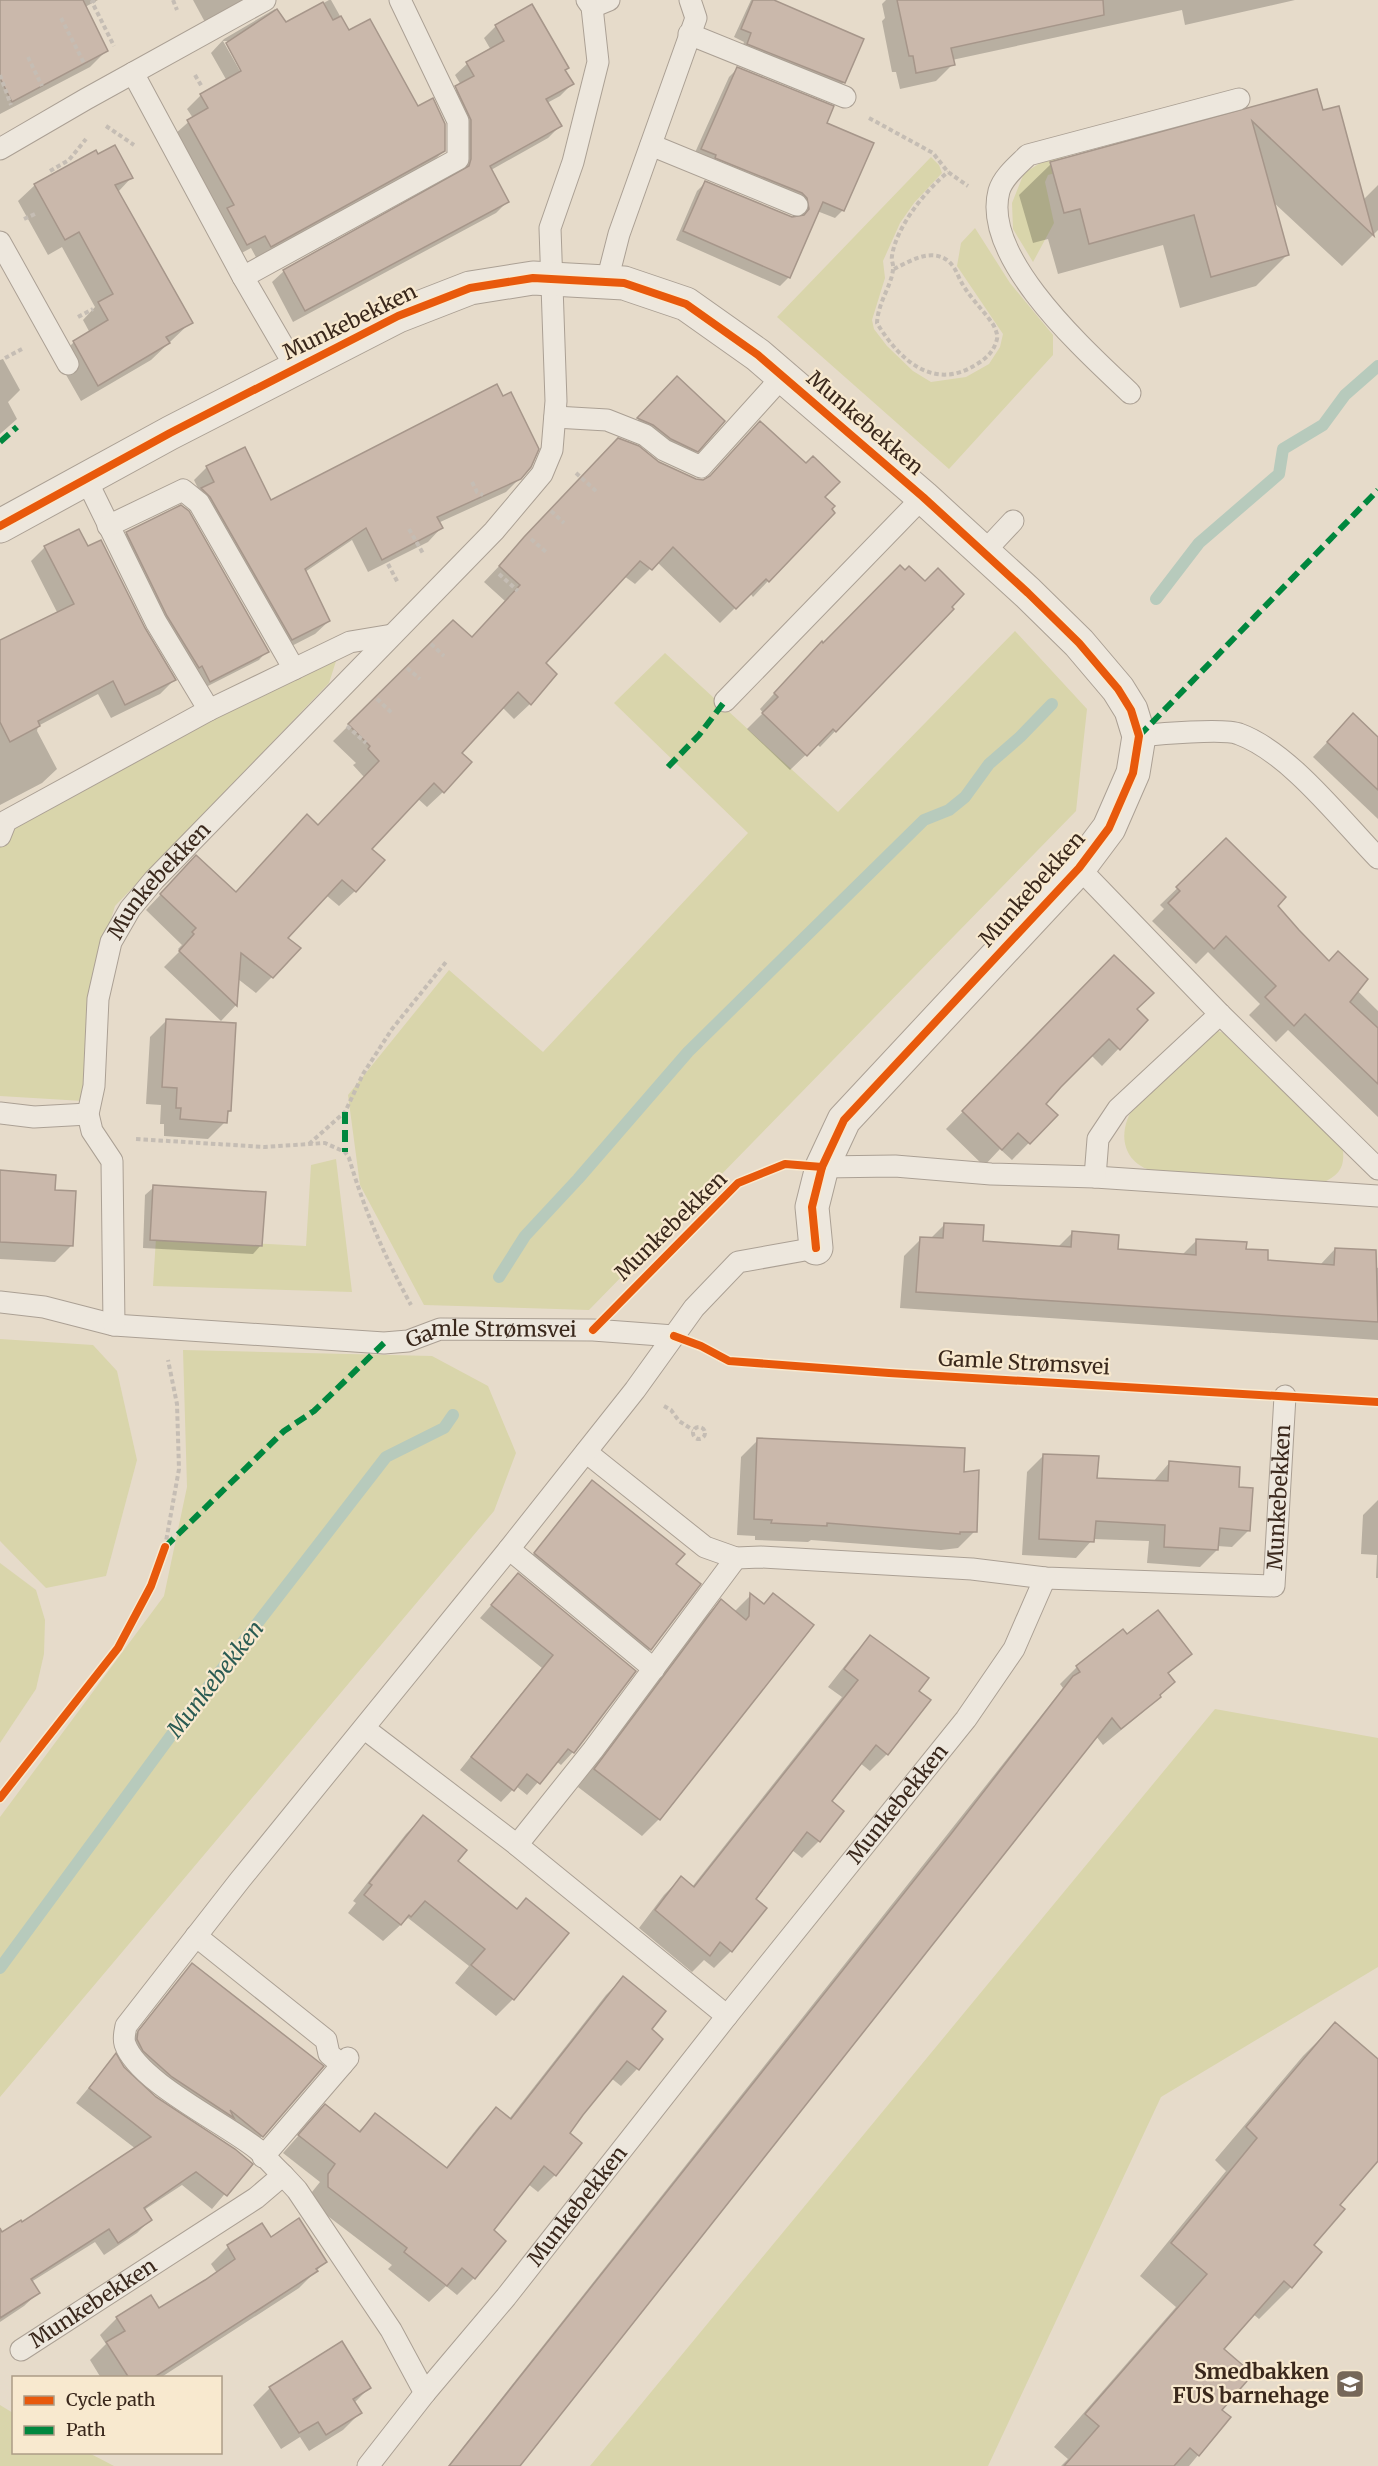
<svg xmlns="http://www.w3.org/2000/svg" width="1378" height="2466" font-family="Merriweather,serif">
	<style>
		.green { fill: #d9d5ab }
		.shadow { fill: #0003; fill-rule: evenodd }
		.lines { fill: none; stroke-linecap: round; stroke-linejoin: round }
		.stream { stroke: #b7cabc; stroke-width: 12 }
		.building { fill: #cab8ab; stroke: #a6968a; stroke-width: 1.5 }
		.service-casing { stroke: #aba094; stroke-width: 23 }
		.minor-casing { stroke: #aba094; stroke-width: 35 }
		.path { stroke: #c5bdb4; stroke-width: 4; stroke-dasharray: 4.5 3; stroke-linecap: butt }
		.service { stroke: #ede7dd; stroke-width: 21 }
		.minor { stroke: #ede7dd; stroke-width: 33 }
		.quiet { stroke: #00873e; stroke-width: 6; stroke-dasharray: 12 6; stroke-linecap: butt }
		.cycleway-casing { stroke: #f8e9cf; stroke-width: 11 }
		.cycleway { stroke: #e8590c; stroke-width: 8 }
		.labels { text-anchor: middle; stroke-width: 4.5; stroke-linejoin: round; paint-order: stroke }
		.street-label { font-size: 21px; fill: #3a281c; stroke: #f8e9cf }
		.poi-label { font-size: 21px; font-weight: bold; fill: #3a281c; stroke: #f8e9cf; text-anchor: end }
		.water-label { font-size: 22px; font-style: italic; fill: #2a5b53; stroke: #f8e9cf }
	</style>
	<rect width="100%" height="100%" fill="#e6dbca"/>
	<g class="green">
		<polygon points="1064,156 1061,163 1062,171 1048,175 1045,182 1054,223 1033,262 1013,229 1012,203 1024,173 1042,162"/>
		<polygon points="931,157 939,165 942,173 914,203 900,223 883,261 885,278 872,320 874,329 887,346 913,371 931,382 966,377 989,364 1000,347 1003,334 957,266 961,243 975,228 1010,283 1053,335 1053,355 949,469 777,317"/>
		<polygon points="1015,631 1087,709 1076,811 589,1310 424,1305 360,1185 348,1095 449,970 543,1052 748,833 614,703 665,653 838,812"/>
		<polygon points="322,658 337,658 329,683 115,906 95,972 83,1101 0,1096 0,834"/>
		<path d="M1218 1031 1230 1035 1342 1145C1346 1165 1341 1175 1322 1183L1153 1171C1120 1162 1117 1129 1136 1104L1209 1035Z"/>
		<polygon points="336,1159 352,1292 153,1286 156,1238 306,1246 311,1165"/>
		<polygon points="0,1339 93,1345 117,1371 137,1460 106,1576 46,1588 0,1541"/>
		<polygon points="183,1350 432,1356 488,1386 516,1453 494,1511 0,2097 0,1817 164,1596 187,1487"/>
		<polygon points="0,1563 36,1590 45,1620 44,1654 36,1689 0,1743"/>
		<polygon points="1215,1709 1378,1738 1378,1967 1161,2097 988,2466 590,2466"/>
		<polygon points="0,2405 13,2413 14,2452 89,2453 114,2466 0,2466"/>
	</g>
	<g class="shadow">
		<polygon points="0,0 98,0 85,7 106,51 90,67 0,114"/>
		<polygon points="193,0 248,0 206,24"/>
		<path d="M329 0H331L349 32 444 151 430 164 257 259 251 248 234 257 175 134 193 118 187 109 201 95 227 81 211 53 224 39 275 9 286 24ZM223 41H227L246 77 244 78Z"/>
		<polygon points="751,0 770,0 844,82 835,91 740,52 744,42 734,37"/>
		<polygon points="886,0 1295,0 1185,25 1182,10 952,60 953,64 936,81 900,89 896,72 892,72 882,21 885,18 882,4"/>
		<polygon points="531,6 572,84 560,96 547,103 560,126 548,138 491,170 507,202 496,213 293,322 272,282 284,271 460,172 460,133 445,99 461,85 455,75 467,64 491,50 484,38 496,26"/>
		<polygon points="737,69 825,124 843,210 835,218 817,211 789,277 780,286 676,240 697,191 705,183 792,218 801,217 800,206 693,157 729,77"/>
		<polygon points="1316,91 1322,112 1363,200 1378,185 1378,230 1342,266 1272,201 1287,255 1256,286 1180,308 1163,245 1058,274 1048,239 1033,243 1019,195 1051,164"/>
		<polygon points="98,156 131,178 118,192 191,322 151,360 81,401 57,359 74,342 90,333 83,320 95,307 62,247 48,255 18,201 35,185"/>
		<polygon points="3,359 20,390 8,402 17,419 0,434 0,360"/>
		<polygon points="677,379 697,450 688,459 631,427"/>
		<polygon points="603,456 658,463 695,480 823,497 768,581 753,597 750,593 720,623 657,562 635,584 624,576 544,663 555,674 530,704 514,719 502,707 460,753 443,792 427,807 417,798 370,849 355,891 339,906 326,895 286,938 299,948 272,977 256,993 238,979 236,1005 221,1021 164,967 180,951 178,949 182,945 146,910 181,873 235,893 292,832 318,827 364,777 353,765 356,763 333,741 453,622 472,638 505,601 484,582"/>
		<polygon points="207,467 270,502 520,478 506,492 438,523 441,528 428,542 368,572 352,540 305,572 329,621 315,634 278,653 194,480"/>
		<polygon points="127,533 267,651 259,660 202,689 119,541"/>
		<polygon points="45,547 87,549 143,628 174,680 160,694 111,718 98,694 38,726 37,731 57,769 42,783 0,805 0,644 58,614 31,561"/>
		<polygon points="905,572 952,609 820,747 817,744 790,770 747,729 763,713 760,709 806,659"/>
		<polygon points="1339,730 1378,739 1378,819 1313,757"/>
		<polygon points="1226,841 1298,932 1378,1011 1378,1117 1288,1030 1276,1042 1249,1015 1260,1004 1208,952 1196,964 1152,921 1164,909 1160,905"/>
		<polygon points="1114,957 1135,1009 1146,1020 1102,1066 1091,1055 1044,1104 1056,1115 1012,1160 1000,1149 984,1166 946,1129"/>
		<polygon points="167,1020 230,1111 226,1114 225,1122 208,1139 164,1136 164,1124 160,1124 161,1105 146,1104 150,1037"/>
		<polygon points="0,1171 54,1191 72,1245 55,1262 0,1259"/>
		<polygon points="154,1187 261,1245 253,1254 143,1248 145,1195"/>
		<polygon points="944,1225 981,1242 1057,1248 1072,1233 1116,1251 1182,1255 1197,1240 1244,1250 1266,1261 1320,1265 1335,1249 1378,1268 1378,1340 900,1308 904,1256 921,1239 930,1239"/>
		<polygon points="758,1440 962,1473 975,1531 958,1548 941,1550 811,1540 808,1542 755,1540 755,1536 737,1535 741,1457"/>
		<polygon points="1044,1455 1096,1480 1153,1482 1170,1462 1249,1530 1232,1547 1217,1546 1217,1550 1200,1567 1147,1563 1149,1541 1093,1539 1076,1558 1022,1555 1027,1472"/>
		<polygon points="592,1482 674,1564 650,1649 642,1657 527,1562"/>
		<polygon points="1378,1500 1378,1578 1376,1578 1377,1555 1361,1554 1363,1515"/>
		<polygon points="518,1575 634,1671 573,1752 561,1765 556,1761 527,1795 516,1786 501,1802 460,1770 542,1668 480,1618"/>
		<polygon points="751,1595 763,1605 773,1595 659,1819 642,1836 578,1787 704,1618 721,1601 734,1612"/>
		<polygon points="1123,1631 1127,1636 1190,1653 1167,1675 1173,1682 1142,1713 1103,1745 1096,1736 517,2466 448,2466 1063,1688 1060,1684 1077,1667"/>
		<polygon points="870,1637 917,1691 887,1754 870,1771 860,1763 830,1801 819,1841 802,1858 792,1850 754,1900 731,1951 714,1968 704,1960 692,1972 639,1928 664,1895 681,1878 692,1887 842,1697 828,1687 854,1654"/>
		<polygon points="423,1817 455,1861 513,1999 496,2016 455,1983 469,1966 408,1918 383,1941 348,1913 356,1903 353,1901 406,1834"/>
		<polygon points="192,1965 262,2136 254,2144 129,2048 130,2041"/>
		<polygon points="623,1978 650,2029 637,2069 621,2086 611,2078 567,2134 555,2175 538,2192 528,2184 492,2231 474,2278 457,2295 446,2286 429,2302 388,2269 392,2265 312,2204 312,2192 320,2182 283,2153 325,2106 358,2132 375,2115 445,2169 479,2126 496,2109 509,2119 606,1995"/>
		<polygon points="1335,2024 1378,2061 1378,2158 1338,2205 1312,2246 1291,2287 1259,2319 1253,2314 1222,2349 1220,2410 1229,2418 1189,2466 1061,2466 1068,2459 1054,2447 1176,2307 1140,2276 1226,2171 1215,2160 1303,2056"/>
		<polygon points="115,2056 123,2068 155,2098 250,2164 212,2209 182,2185 144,2210 150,2220 137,2233 104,2255 95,2242 31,2282 38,2293 24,2306 0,2322 0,2236 136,2149 76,2103"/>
		<polygon points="261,2225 270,2239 325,2262 299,2288 160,2378 101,2378 90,2360 106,2344 100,2335 117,2318 158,2310 217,2273 211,2264 228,2247"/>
		<polygon points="270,2388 369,2388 354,2403 360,2413 343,2430 309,2451 300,2437 281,2449 253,2405"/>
	</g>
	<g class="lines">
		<g class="stream">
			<polyline points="1156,599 1199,543 1279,474 1283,449 1323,425 1345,395 1378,366"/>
			<polyline points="499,1277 525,1236 578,1179 688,1052 924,820 949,810 965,797 989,764 1020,737 1052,704"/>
			<polyline points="0,1968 181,1722 386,1457 444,1428 453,1415"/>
		</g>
	</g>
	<g class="building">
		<polygon points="0,0 83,0 108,51 12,102 0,78"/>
		<polygon points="753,0 774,0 864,39 845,83 747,44 751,33 741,29"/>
		<polygon points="897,0 1103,0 1104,15 951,48 955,65 916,73 913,56 909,56"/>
		<polygon points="323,2 333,20 341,16 349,30 370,19 418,106 433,98 445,124 445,151 271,247 265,236 247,245 227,208 234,205 187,120 208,108 200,94 241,71 226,43 277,9 286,22"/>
		<polygon points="532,4 569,68 565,70 574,84 546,99 562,126 490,166 509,202 305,311 283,270 469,166 471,159 471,120 455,86 474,76 466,62 504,41 495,25"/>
		<polygon points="737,67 834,106 827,123 874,143 844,211 823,202 790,278 683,231 705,181 792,217 804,215 809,209 807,198 802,193 715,158 716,155 701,149"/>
		<polygon points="1317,89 1323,110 1339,106 1374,236 1252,121 1289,255 1211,277 1194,215 1089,244 1080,209 1064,213 1050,162"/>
		<polygon points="115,145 133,178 115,185 193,323 166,337 170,343 98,386 73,341 108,320 98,302 113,294 79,232 65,240 34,184 96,150 98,154"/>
		<polygon points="677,376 725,421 698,452 671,439 653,425 637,418"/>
		<polygon points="497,384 503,396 511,392 539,449 531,467 521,479 437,517 443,528 382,560 366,528 305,569 330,621 292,640 210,497 201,488 214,482 206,466 245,447 271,500"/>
		<polygon points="760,421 806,463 813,456 840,482 825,497 835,506 832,509 835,513 769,582 766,579 736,609 673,547 652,570 640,561 546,663 557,674 531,705 518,692 462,753 472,762 444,793 434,783 372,849 385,860 356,892 342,880 288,938 301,948 273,978 241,953 237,1006 179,951 194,934 192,932 196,928 160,894 196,855 236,892 307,814 318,825 379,761 368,749 370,746 348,724 453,620 472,637 520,585 499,566 524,537 618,438 639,446 659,462 696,479 703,480 710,476"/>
		<polygon points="181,505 189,511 269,652 210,682 202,666 199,668 167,616 126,532"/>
		<polygon points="79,529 88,546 101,540 145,628 176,680 125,705 113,681 38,721 40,726 10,742 0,722 0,640 74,604 44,546"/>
		<polygon points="900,565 905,570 909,566 925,581 938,568 964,594 952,607 954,609 836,732 833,729 807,756 762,713 778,697 774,693 822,641 823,643"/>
		<polygon points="1353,713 1378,737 1378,790 1327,742"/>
		<polygon points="1226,838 1286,897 1278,906 1299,930 1329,961 1338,951 1368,979 1350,1002 1378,1028 1378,1084 1305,1014 1294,1026 1265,997 1276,986 1226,936 1214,949 1168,903 1180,891 1176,887"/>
		<polygon points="1114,955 1154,993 1137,1009 1148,1020 1120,1050 1109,1039 1061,1087 1046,1104 1058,1115 1030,1144 1018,1133 1002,1150 962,1111"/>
		<polygon points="166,1019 236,1023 231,1111 228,1111 227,1123 180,1119 181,1108 176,1108 177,1088 162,1087"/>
		<polygon points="0,1170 56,1175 55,1190 76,1191 73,1246 0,1242"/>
		<polygon points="153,1185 266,1192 262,1246 150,1240"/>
		<polygon points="944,1223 984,1225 983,1241 1071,1247 1072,1231 1119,1235 1118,1249 1196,1255 1196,1239 1247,1242 1246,1249 1268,1250 1268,1260 1334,1265 1335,1248 1376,1250 1378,1322 916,1292 920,1237 943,1238"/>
		<polygon points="757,1438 965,1448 964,1472 979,1470 977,1532 960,1532 960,1534 827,1523 827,1526 771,1523 772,1520 754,1519"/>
		<polygon points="1043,1454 1099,1456 1097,1478 1168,1481 1169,1461 1240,1467 1239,1487 1253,1488 1250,1531 1220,1528 1218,1550 1164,1547 1165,1525 1096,1521 1094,1542 1039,1539"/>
		<polygon points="592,1480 685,1554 676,1564 701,1584 651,1650 534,1553"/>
		<polygon points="518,1573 636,1671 574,1753 568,1749 540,1784 527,1774 514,1791 471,1757 553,1655 491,1605"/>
		<polygon points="750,1593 764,1604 773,1593 814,1625 660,1820 594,1769 721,1599 746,1620 749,1616"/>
		<polygon points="1158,1610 1192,1654 1168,1673 1175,1682 1160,1695 1161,1697 1121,1729 1112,1718 520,2466 449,2466 951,1834 1073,1676 1080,1672 1076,1666 1123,1629 1127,1634"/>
		<polygon points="870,1635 929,1678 919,1691 931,1700 888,1755 876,1745 832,1801 844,1811 820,1842 807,1832 756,1899 767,1908 732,1952 720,1942 710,1956 655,1910 681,1876 694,1887 858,1680 844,1669"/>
		<polygon points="423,1815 467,1850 458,1861 517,1909 526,1898 569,1933 514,2000 471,1965 485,1949 425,1901 411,1917 409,1915 401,1925 364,1895 372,1885 369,1883"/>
		<polygon points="192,1963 324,2066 263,2137 230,2110 234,2118 172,2077 143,2051 137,2039 138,2031"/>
		<polygon points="623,1976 666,2011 652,2029 663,2039 639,2070 627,2061 583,2115 570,2133 582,2143 556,2176 544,2166 494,2230 506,2241 475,2279 462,2268 447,2286 404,2252 407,2248 328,2187 328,2174 335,2164 298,2135 325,2104 360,2132 375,2113 447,2168 496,2107 511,2119"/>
		<polygon points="1335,2022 1378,2059 1378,2161 1340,2205 1345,2209 1314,2245 1322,2252 1292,2288 1284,2281 1224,2349 1253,2374 1222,2410 1231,2417 1199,2456 1190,2448 1174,2466 1064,2466 1099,2426 1085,2414 1207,2274 1171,2243 1257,2138 1246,2127"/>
		<polygon points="116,2053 124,2067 156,2097 235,2149 253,2164 227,2196 196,2172 144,2208 152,2220 118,2243 109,2229 31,2279 40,2293 0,2318 0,2228 2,2232 21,2220 22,2222 151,2137 89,2088"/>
		<polygon points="299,2218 327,2262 316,2269 318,2271 153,2378 129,2378 106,2342 125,2331 116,2317 151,2295 159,2308 205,2280 235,2259 227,2245 262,2223 271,2237"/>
		<polygon points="342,2341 371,2388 353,2399 362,2413 326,2435 318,2422 299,2433 269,2387"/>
	</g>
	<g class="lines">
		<g class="service-casing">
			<g id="service">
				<polyline points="592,7 609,0"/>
				<polyline points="689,34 845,97"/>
				<polyline points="133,73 243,277"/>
				<polyline points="651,145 797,205"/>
				<polyline points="0,149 86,99 265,0"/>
				<polyline points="0,242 68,364"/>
				<polyline points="607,281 619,234 696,18 690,0"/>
				<polyline points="296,368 243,277 458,159 458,121 400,0"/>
				<path d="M1130 393C1086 351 981 258 999 191 1003 177 1018 165 1028 155L1239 99"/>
				<polyline points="555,417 607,420 645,435 664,450 701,467 783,376"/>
				<polyline points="86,479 156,622 209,710"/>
				<polyline points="108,526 183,490 199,503 294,669"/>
				<polyline points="984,552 1013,521"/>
				<polyline points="725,701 923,497"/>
				<path d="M1139 736C1158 734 1224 728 1239 734 1289 752 1341 820 1378 858"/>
				<polyline points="0,836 6,821 209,710 294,669 350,642 392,635"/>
				<polyline points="1079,868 1220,1014 1378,1169"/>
				<polyline points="0,1113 34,1117 88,1114"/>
				<polyline points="822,1167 895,1166 991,1174 1095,1177 1378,1196"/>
				<polyline points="1095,1177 1098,1139 1118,1109 1220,1014"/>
				<path id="s1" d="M0 1302 44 1307 114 1325 384 1343 408 1341 440 1329 593 1330 674 1336"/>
				<path id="s2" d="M114 1325 112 1161 92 1131 88 1114 94 1086 98 999 111 942 130 909 154 880 494 531 542 474 552 450 556 401 550 228 573 162 598 62 592 7 587 0"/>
				<path id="s3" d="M586 1452 705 1547 736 1558 761 1557 972 1569 1045 1578 1274 1586 1285 1396"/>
				<polyline points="509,1549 654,1669"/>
				<polyline points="365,1729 517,1845 727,2016"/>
				<polyline points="517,1845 593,1750 736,1558"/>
				<polyline points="196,1936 326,2040 329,2054 342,2065"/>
				<polyline points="263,2157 348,2058"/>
				<path d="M283 2175C274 2167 266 2157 257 2149 225 2123 138 2082 125 2044 123 2038 125 2032 126 2026L240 1880 509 1549 635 1390 694 1308 738 1262 816 1248"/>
				<path id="s4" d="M21 2350 256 2198 283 2175 297 2190 391 2330 425 2393"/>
				<path id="s5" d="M368 2466 425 2393 506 2297 727 2016 966 1719 1014 1649 1045 1578"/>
			</g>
		</g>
		<g class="minor-casing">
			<polyline id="minor" points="0,526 170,433 398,316 470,288 533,278 624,283 686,304 758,355 923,497 1028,593 1079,643 1118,689 1131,710 1139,736 1133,773 1109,828 1079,868 844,1120 822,1167 812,1207 816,1248"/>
		</g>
		<g class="path">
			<polyline points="95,0 92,2 114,46"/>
			<polyline points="173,0 177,10"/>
			<polyline points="61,18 84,63"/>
			<polyline points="28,57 42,86"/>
			<polyline points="0,75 11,105"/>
			<polyline points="195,75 202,87"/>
			<polyline points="869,118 933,153 948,172 968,186"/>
			<polyline points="106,126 134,145"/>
			<polyline points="50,171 69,160 86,139"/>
			<polyline points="24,219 35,214"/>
			<path d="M894 269C908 262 926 251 941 257 945 258 950 262 952 265 957 271 959 279 963 285 972 300 985 312 994 326 996 331 998 335 997 339 994 351 987 358 977 364 934 392 899 360 877 323 878 302 892 285 893 269 894 265 891 261 892 256 896 227 926 190 948 172"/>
			<polyline points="78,317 93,309"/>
			<polyline points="5,358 22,349"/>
			<polyline points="576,473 597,492"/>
			<polyline points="472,482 477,492 483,495"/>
			<polyline points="551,511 564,523"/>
			<polyline points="409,529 424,555"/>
			<polyline points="531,539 546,552"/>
			<polyline points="388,564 398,583"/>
			<polyline points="499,574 518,591"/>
			<polyline points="431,644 444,656"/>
			<polyline points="407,668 420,679"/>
			<polyline points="377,699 393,714"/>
			<polyline points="347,726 366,743"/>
			<path d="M136 1139 265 1147 325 1143 345 1152 349 1158C365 1212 384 1255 411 1305"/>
			<polyline points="309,1144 345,1112 363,1074 392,1029 446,962"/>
			<polyline points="664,1406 671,1410 679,1421 693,1430"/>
			<circle cx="699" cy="1433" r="6"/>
			<polyline points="165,1547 179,1469 177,1404 168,1360"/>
		</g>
		<use href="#service" class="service"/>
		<use href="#minor" class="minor"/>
		<g class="quiet">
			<polyline points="0,442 17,427"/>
			<polyline points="1139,736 1378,490"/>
			<polyline points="668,767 699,735 725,701"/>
			<polyline points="345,1112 345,1152"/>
			<polyline points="165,1547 284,1431 314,1411 384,1343"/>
		</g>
		<g class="cycleway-casing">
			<g id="cycleway">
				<polyline points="0,526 170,433 398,316 470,288 533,278 624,283 686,304 758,355 923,497 1028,593 1079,643 1118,689 1131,710 1139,736 1133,773 1109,828 1079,868 844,1120 822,1167 812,1207 816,1248"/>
				<polyline points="593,1330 738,1183 785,1164 822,1167"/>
				<polyline points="674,1336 701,1346 729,1361 889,1373 1378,1402"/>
				<polyline points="0,1798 118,1648 151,1586 165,1547"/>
			</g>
		</g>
		<use href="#cycleway" class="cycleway"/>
	</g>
	<defs>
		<g id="school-square" transform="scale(1.5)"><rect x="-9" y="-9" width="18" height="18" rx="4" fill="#766759" stroke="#f8e9cf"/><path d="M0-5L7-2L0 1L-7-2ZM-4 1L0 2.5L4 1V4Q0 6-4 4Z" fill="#fff"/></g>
	</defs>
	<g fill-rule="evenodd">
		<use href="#school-square" x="1350" y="2384"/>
	</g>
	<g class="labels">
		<g class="street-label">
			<text transform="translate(350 322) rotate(-26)" y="7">Munkebekken</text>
			<text transform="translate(865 423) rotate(41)" y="7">Munkebekken</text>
			<text dy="7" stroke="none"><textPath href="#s2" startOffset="470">Munkebekken</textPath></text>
			<text transform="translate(1032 889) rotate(-48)" y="7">Munkebekken</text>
			<text transform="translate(671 1226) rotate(-44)" y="7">Munkebekken</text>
			<text dy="7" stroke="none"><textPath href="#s1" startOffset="496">Gamle Strømsvei</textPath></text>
			<text transform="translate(1024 1363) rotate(3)" y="7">Gamle Strømsvei</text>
			<text dy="7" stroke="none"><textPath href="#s3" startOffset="813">Munkebekken</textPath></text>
			<text dy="7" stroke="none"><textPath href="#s5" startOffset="848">Munkebekken</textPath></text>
			<text dy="7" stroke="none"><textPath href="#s5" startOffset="334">Munkebekken</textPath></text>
			<text dy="7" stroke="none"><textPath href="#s4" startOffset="86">Munkebekken</textPath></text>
		</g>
		<g class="poi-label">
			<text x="1329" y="2379">Smedbakken<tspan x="1329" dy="24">FUS barnehage</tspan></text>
		</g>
		<g class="water-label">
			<text transform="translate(215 1679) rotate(-52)" y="8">Munkebekken</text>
		</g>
	</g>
	<rect x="12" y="2376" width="210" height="78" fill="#f8e9cf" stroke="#ac9c87" stroke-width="1.5"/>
	<rect x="24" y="2396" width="30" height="9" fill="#e8590c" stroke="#ac9c87" stroke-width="1.5"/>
	<text x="66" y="2406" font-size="18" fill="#3a281c">Cycle path</text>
	<rect x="24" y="2426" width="30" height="9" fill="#00873e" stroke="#ac9c87" stroke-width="1.5"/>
	<text x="66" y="2436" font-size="18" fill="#3a281c">Path</text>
</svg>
